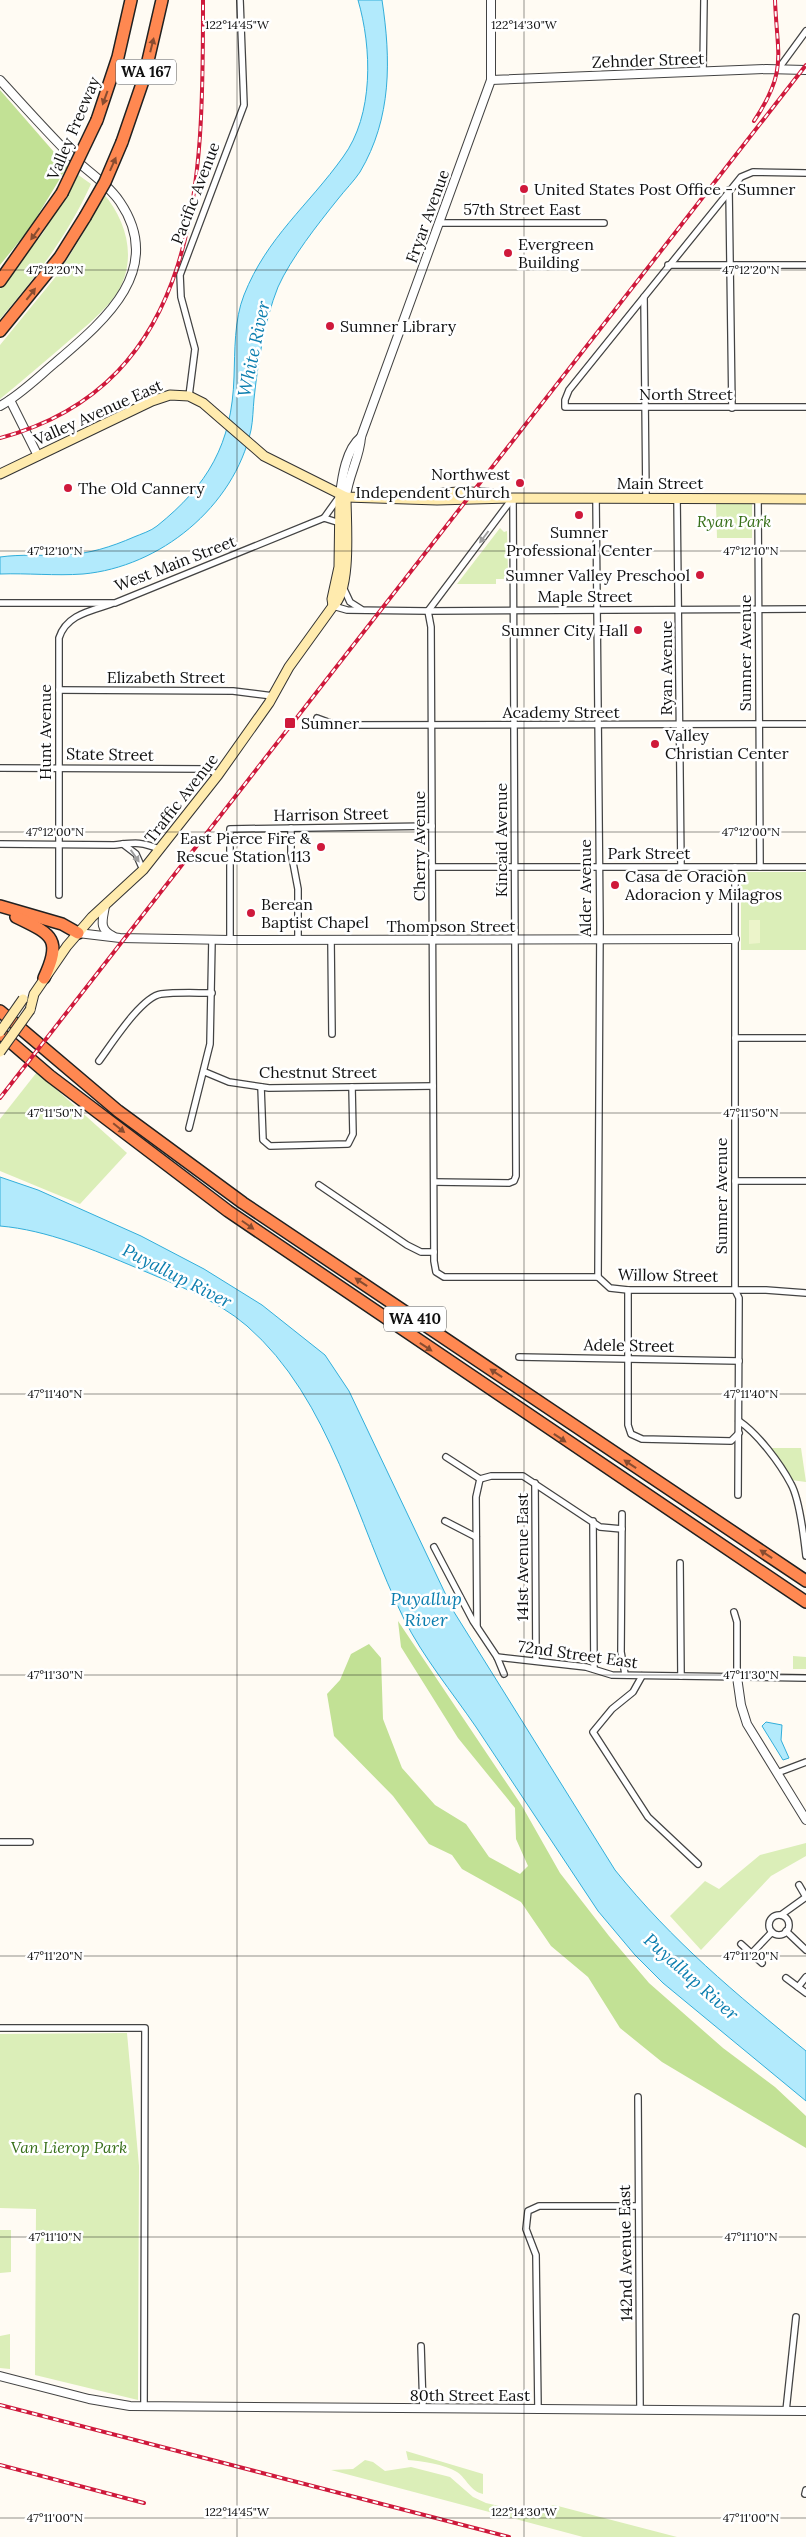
<svg xmlns="http://www.w3.org/2000/svg" width="806" height="2537" font-family="Lora,serif">
	<style>
		.green { fill: #dbeeb8 }
		.forest { fill: #c2e195 }
		.pitch { fill: #ecf4ca }
		.water { fill: #b2eafc; stroke: #32aeda }
		.lines { fill: none; stroke-linecap: round; stroke-linejoin: round }
		.minor-casing { stroke: #434343; stroke-width: 8 }
		.tertiary-casing { stroke: #434343; stroke-width: 10 }
		.secondary-casing { stroke: #323232; stroke-width: 11 }
		.motorway-casing { stroke: #212121; stroke-width: 14 }
		.minor { stroke: #fff; stroke-width: 5.5 }
		.tertiary { stroke: #fff; stroke-width: 8 }
		.secondary { stroke: #ffebae; stroke-width: 9 }
		.motorway { stroke: #ff8851; stroke-width: 11 }
		.rail-casing { stroke: #cf193b; stroke-width: 4 }
		.rail { stroke: #fff; stroke-width: 2; stroke-dasharray: 5.5; stroke-linecap: butt }
		.secondary-bridge-casing { stroke: #323232; stroke-width: 11; stroke-linecap: butt }
		.motorway-bridge-casing { stroke: #212121; stroke-width: 14; stroke-linecap: butt }
		.secondary-bridge { stroke: #ffebae; stroke-width: 9 }
		.motorway-bridge { stroke: #ff8851; stroke-width: 11 }
		.oneway { fill: #884c30 }
		.oneway2 { fill: #9f9f9f }
		.ticks { fill: none; stroke: #101010; stroke-width: 1; stroke-opacity: 0.45 }
		.poi-dot { fill: #cf193b; stroke: #fff; stroke-width: 2 }
		.labels { text-anchor: middle; stroke-width: 5; stroke-linejoin: round; paint-order: stroke }
		.shield { fill: #fff; stroke: #585858; stroke-width: 1 }
		.shield-label { font-size: 15px; font-weight: bold; fill: #101010 }
		.street-label { font-size: 16px; fill: #101010; stroke: #fff }
		.poi-label { font-size: 16px; fill: #101010; stroke: #fff; text-anchor: start }
		.park-label { font-size: 16px; font-style: italic; fill: #376f19; stroke: #fff }
		.water-label { font-size: 18px; font-style: italic; fill: #0b7eaf; stroke: #fff }
		.ticks-label { font-size: 12px; text-anchor: middle; fill: #101010; stroke: #fff; stroke-width: 5; stroke-linejoin: round; paint-order: stroke }
	</style>
	<rect width="100%" height="100%" fill="#fffbf3"/>
	<g class="green">
		<path d="M77 174 91 184C68 235 36 277 0 319V289L43 233Z"/>
		<path d="M103 193C129 223 139 266 112 300 98 317 80 331 64 345 43 363 22 381 0 399V345L58 274 81 237Z"/>
		<polygon points="716,504 752,504 752,538 717,538"/>
		<polygon points="500,528 504,532 507,531 508,573 505,579 496,579 496,584 457,584"/>
		<polygon points="806,872 806,950 741,950 741,872"/>
		<polygon points="37,1072 127,1153 80,1204 0,1171 0,1119"/>
		<polygon points="770,1448 801,1448 806,1482 791,1480"/>
		<polygon points="793,1656 806,1657 806,1669 793,1669"/>
		<polygon points="806,1843 806,1856 771,1876 701,1950 670,1916 705,1881 719,1889 760,1855"/>
		<polygon points="127,2033 139,2166 138,2400 35,2375 36,2209 0,2208 0,2034"/>
		<polygon points="0,2230 11,2230 11,2272 0,2273"/>
		<polygon points="10,2334 10,2369 0,2368 0,2336"/>
		<path d="M406 2451 483 2474V2494C470 2491 467 2479 457 2472 444 2464 422 2461 408 2460Z"/>
		<polygon points="365,2460 373,2462 385,2471 411,2467 450,2477 473,2497 486,2503 525,2512 554,2505 677,2537 583,2537 331,2470 353,2469"/>
	</g>
	<g class="forest">
		<polygon points="0,90 67,167 30,228 0,265"/>
		<polygon points="398,1621 522,1806 560,1873 609,1936 649,1983 723,2048 775,2087 806,2116 806,2148 662,2062 620,2028 588,1977 551,1946 521,1902 462,1869 452,1855 429,1844 393,1796 334,1736 327,1694 340,1680 351,1654 369,1644 381,1658 383,1719 402,1768 435,1805 466,1824 489,1857 520,1874 528,1866 516,1839 515,1808 458,1738 401,1647"/>
	</g>
	<polygon class="pitch" points="749,920 760,920 760,943 749,944"/>
	<g class="water">
		<path d="M358 0H382C391 59 392 118 360 172 354 181 345 190 338 199 318 224 291 258 278 287 264 322 258 362 254 399 253 409 253 420 251 430 234 507 160 567 83 574 55 576 27 573 0 574V557C21 554 43 556 64 555 89 554 111 547 134 537 141 534 151 531 157 526 208 485 232 444 234 377 235 351 234 320 244 295 267 237 308 206 343 157 374 115 372 48 358 0Z"/>
		<path d="M0 1177 38 1190 141 1236 204 1269 262 1305 325 1355 349 1391 454 1612 615 1870C672 1941 736 1994 806 2051V2101L663 1983 635 1955 598 1911C557 1850 517 1788 476 1727 452 1692 423 1657 404 1619 357 1524 331 1399 247 1326 216 1299 174 1284 137 1268 94 1250 47 1230 0 1226Z"/>
		<polygon points="766,1722 782,1725 781,1740 789,1758 783,1760 762,1726"/>
	</g>
	<g class="lines">
		<g class="minor-casing">
			<g id="minor">
				<polyline points="779,68 806,31"/>
				<polyline points="703,71 704,0"/>
				<polyline points="729,190 732,408"/>
				<polyline points="440,223 604,223"/>
				<polyline points="668,265 806,265"/>
				<polyline points="644,297 569,390 565,400 565,407 806,407"/>
				<polyline points="189,396 195,349 181,297 180,275 244,105 240,0"/>
				<polyline points="596,498 600,926 598,1277"/>
				<polyline points="646,498 644,297 741,177 753,172 806,173"/>
				<polyline points="677,498 681,867"/>
				<polyline points="758,499 760,867"/>
				<polyline points="324,518 339,497"/>
				<polyline points="343,587 350,602 361,609"/>
				<polyline points="0,603 115,603 324,518 340,523"/>
				<polyline points="333,606 347,610 428,611 806,609"/>
				<polyline points="428,611 431,627 434,1261 436,1272 444,1277 598,1277 610,1288 628,1290 766,1290 806,1293"/>
				<polyline points="428,611 512,499"/>
				<polyline points="59,690 233,691 273,696"/>
				<polyline points="317,718 336,725 344,725 806,724"/>
				<polyline points="0,768 208,769 218,775"/>
				<polyline points="291,828 291,852 298,889 298,940"/>
				<path d="M0 844 114 845C134 843 140 841 159 849"/>
				<polyline points="123,844 136,854 143,870"/>
				<polyline points="432,867 806,867"/>
				<polyline points="735,867 735,1290 739,1298 738,1495"/>
				<path d="M59 895V638C66 615 90 611 111 604"/>
				<polyline points="230,940 230,829 432,826"/>
				<polyline points="331,940 332,1034"/>
				<polyline points="735,1038 806,1038"/>
				<path d="M99 1061C111 1045 141 997 161 994 177 992 195 993 212 993"/>
				<polyline points="205,1072 229,1082 269,1088 433,1086"/>
				<polyline points="261,1087 263,1140 270,1146 348,1144 353,1134 352,1087"/>
				<polyline points="189,1128 210,1044 212,940"/>
				<polyline points="735,1181 806,1181"/>
				<polyline points="434,1182 509,1183 514,1181 516,1176 513,498"/>
				<polyline points="319,1185 407,1245 421,1252 434,1252"/>
				<polyline points="628,1290 628,1425 631,1434 642,1439 731,1441 739,1433"/>
				<polyline points="519,1357 739,1361"/>
				<path d="M739 1421C758 1434 780 1463 791 1484 800 1500 804 1538 806 1556"/>
				<polyline points="446,1457 480,1479"/>
				<polyline points="480,1479 491,1476 523,1476 600,1527 622,1529"/>
				<polyline points="535,1483 536,1661"/>
				<polyline points="622,1514 621,1652 625,1674"/>
				<polyline points="445,1521 476,1537"/>
				<polyline points="593,1521 594,1669"/>
				<polyline points="434,1547 473,1621 497,1657 504,1674"/>
				<polyline points="680,1563 681,1676"/>
				<polyline points="734,1612 737,1622 737,1677"/>
				<polyline points="477,1626 476,1497 480,1479"/>
				<polyline points="497,1657 586,1667 612,1675 806,1678"/>
				<polyline points="642,1676 633,1692 612,1709 593,1732 648,1817 698,1864"/>
				<polyline points="777,1773 806,1762"/>
				<polyline points="0,1842 30,1842"/>
				<polyline points="799,1885 806,1897"/>
				<polyline points="781,1915 806,1897"/>
				<circle cx="779" cy="1925" r="10"/>
				<polyline points="786,1931 806,1950"/>
				<polyline points="741,1944 762,1963"/>
				<polyline points="752,1953 772,1932"/>
				<polyline points="786,1978 806,1993"/>
				<polyline points="798,1987 806,1977"/>
				<polyline points="0,2028 145,2028 144,2407"/>
				<polyline points="638,2097 640,2409"/>
				<polyline points="421,2346 423,2409"/>
				<polyline points="538,2409 536,2255 526,2229 528,2211 539,2206 638,2206"/>
				<polyline points="786,2411 796,2317"/>
				<polyline points="805,2494 806,2490"/>
			</g>
		</g>
		<g class="tertiary-casing">
			<g id="tertiary">
				<path d="M0 80C23 105 46 131 70 155 86 170 108 184 120 202 166 270 104 321 56 362 38 377 20 395 0 406"/>
				<polyline points="491,80 766,69 806,70"/>
				<polyline points="10,400 38,456"/>
				<path d="M340 495C342 477 346 449 361 437"/>
				<path d="M346 497C348 476 360 457 361 437L491 80V0"/>
				<path d="M105 906C103 919 98 929 113 936"/>
				<polyline points="78,933 120,938 230,940 735,939"/>
				<polyline points="737,1677 741,1705 747,1724 806,1820"/>
				<polyline points="0,2376 89,2399 130,2406 806,2411"/>
			</g>
		</g>
		<g class="secondary-casing">
			<g id="secondary">
				<polyline points="0,474 152,401 170,395 189,396 203,403 264,456 346,497 437,500 513,498 806,499"/>
				<path d="M424 496C449 491 482 490 507 497"/>
				<polyline points="333,606 332,599 339,567 340,495"/>
				<path d="M30 1010 34 994 67 946 92 917 143 870 218 775 269 703 289 667 333 606C352 591 346 521 346 497"/>
			</g>
		</g>
		<g class="motorway-casing">
			<g id="motorway">
				<polyline points="97,120 118,57 131,0"/>
				<polyline points="122,142 144,78 162,0"/>
				<polyline points="0,281 62,193"/>
				<polyline points="0,331 60,257 85,217"/>
				<polyline points="0,906 62,924 78,933"/>
				<path d="M16 917C51 934 63 938 44 978"/>
				<polyline points="0,1011 118,1111 243,1203 806,1581"/>
				<polyline points="0,1033 50,1076 228,1211 806,1602"/>
			</g>
		</g>
		<use href="#minor" class="minor"/>
		<use href="#tertiary" class="tertiary"/>
		<use href="#secondary" class="secondary"/>
		<use href="#motorway" class="motorway"/>
		<g class="rail-casing">
			<g id="rail">
				<path d="M754 121C788 70 777 56 775 0"/>
				<path d="M0 438C205 383 203 173 203 0"/>
				<polyline points="0,1098 806,65"/>
				<polyline points="0,2405 509,2537"/>
				<polyline points="0,2465 144,2503"/>
			</g>
		</g>
		<use href="#rail" class="rail"/>
		<g class="secondary-bridge-casing">
			<g id="secondary-bridge">
				<polyline points="0,1032 23,999"/>
				<polyline points="0,1052 30,1010"/>
			</g>
		</g>
		<g class="motorway-bridge-casing">
			<g id="motorway-bridge">
				<polyline points="62,193 97,120"/>
				<polyline points="85,217 105,182 122,142"/>
			</g>
		</g>
		<use href="#secondary-bridge" class="secondary-bridge"/>
		<use href="#motorway-bridge" class="motorway-bridge"/>
	</g>
	<defs><path id="oneway-solid" d="M-6-.8H1V-3.2L6.5 0L1 3.2V.8H-6Z" transform="scale(1.25)"/></defs>
	<g class="oneway">
		<use href="#oneway-solid" transform="translate(152 45) rotate(-76)"/>
		<use href="#oneway-solid" transform="translate(105 98) rotate(110)"/>
		<use href="#oneway-solid" transform="translate(113 164) rotate(-66)"/>
		<use href="#oneway-solid" transform="translate(35 234) rotate(126)"/>
		<use href="#oneway-solid" transform="translate(31 294) rotate(-52)"/>
		<use href="#oneway-solid" transform="translate(119 1128) rotate(39)"/>
		<use href="#oneway-solid" transform="translate(248 1225) rotate(35)"/>
		<use href="#oneway-solid" transform="translate(361 1282) rotate(-146)"/>
		<use href="#oneway-solid" transform="translate(426 1347) rotate(34)"/>
		<use href="#oneway-solid" transform="translate(496 1373) rotate(-146)"/>
		<use href="#oneway-solid" transform="translate(560 1438) rotate(34)"/>
		<use href="#oneway-solid" transform="translate(630 1464) rotate(-146)"/>
		<use href="#oneway-solid" transform="translate(766 1554) rotate(-146)"/>
	</g>
	<g class="oneway2">
		<use href="#oneway-solid" transform="translate(484 537) rotate(127)"/>
		<use href="#oneway-solid" transform="translate(135 856) rotate(55)"/>
	</g>
	<path class="ticks" d="M237 0V2537M524 0V2537M0 270H806M0 551H806M0 832H806M0 1113H806M0 1394H806M0 1675H806M0 1956H806M0 2237H806M0 2518H806"/>
	<g class="poi-dot">
		<circle cx="524" cy="189" r="5"/>
		<circle cx="508" cy="253" r="5"/>
		<circle cx="330" cy="326" r="5"/>
		<circle cx="520" cy="483" r="5"/>
		<circle cx="68" cy="488" r="5"/>
		<circle cx="579" cy="515" r="5"/>
		<circle cx="700" cy="575" r="5"/>
		<circle cx="638" cy="630" r="5"/>
		<rect x="284" y="717" width="12" height="12" rx="2.5"/>
		<circle cx="655" cy="744" r="5"/>
		<circle cx="321" cy="847" r="5"/>
		<circle cx="615" cy="885" r="5"/>
		<circle cx="251" cy="913" r="5"/>
	</g>
	<g class="labels">
		<g class="shield">
			<rect x="116" y="59.5" width="60" height="25" rx="4"/>
			<rect x="384" y="1306.5" width="62" height="25" rx="4"/>
		</g>
		<g class="shield-label">
			<text x="146" y="77">WA 167</text>
			<text x="415" y="1324">WA 410</text>
		</g>
		<g class="street-label">
			<text transform="translate(648 60) rotate(-2)" y="6">Zehnder Street</text>
			<text transform="translate(73 128) rotate(-67)" y="6">Valley Freeway</text>
			<text transform="translate(195 193) rotate(-69)" y="6">Pacific Avenue</text>
			<text x="522" y="215">57th Street East</text>
			<text transform="translate(427 216) rotate(-70)" y="6">Fryar Avenue</text>
			<text x="686" y="400">North Street</text>
			<text transform="translate(98 412) rotate(-24)" y="6">Valley Avenue East</text>
			<text x="660" y="489">Main Street</text>
			<text transform="translate(175 563) rotate(-21)" y="6">West Main Street</text>
			<text x="585" y="602">Maple Street</text>
			<text transform="translate(745 653) rotate(-90)" y="6">Sumner Avenue</text>
			<text transform="translate(666 668) rotate(-90)" y="6">Ryan Avenue</text>
			<text x="166" y="683">Elizabeth Street</text>
			<text x="561" y="718">Academy Street</text>
			<text transform="translate(45 732) rotate(-90)" y="6">Hunt Avenue</text>
			<text transform="translate(110 754) rotate(1)" y="6">State Street</text>
			<text transform="translate(181 798) rotate(-52)" y="6">Traffic Avenue</text>
			<text transform="translate(331 814) rotate(-1)" y="6">Harrison Street</text>
			<text transform="translate(501 840) rotate(-90)" y="6">Kincaid Avenue</text>
			<text transform="translate(419 846) rotate(-90)" y="6">Cherry Avenue</text>
			<text x="649" y="859">Park Street</text>
			<text transform="translate(585 888) rotate(-90)" y="6">Alder Avenue</text>
			<text x="451" y="932">Thompson Street</text>
			<text x="318" y="1078">Chestnut Street</text>
			<text transform="translate(721 1196) rotate(-90)" y="6">Sumner Avenue</text>
			<text transform="translate(668 1275) rotate(1)" y="6">Willow Street</text>
			<text transform="translate(629 1345) rotate(1)" y="6">Adele Street</text>
			<text transform="translate(522 1557) rotate(-90)" y="6">141st Avenue East</text>
			<text transform="translate(578 1654) rotate(8)" y="6">72nd Street East</text>
			<text transform="translate(625 2253) rotate(-91)" y="6">142nd Avenue East</text>
			<text x="470" y="2401">80th Street East</text>
		</g>
		<g class="poi-label">
			<text x="534" y="195">United States Post Office - Sumner</text>
			<text x="518" y="250">Evergreen<tspan x="518" dy="18">Building</tspan></text>
			<text x="340" y="332">Sumner Library</text>
			<text x="510" y="480" text-anchor="end">Northwest<tspan x="510" dy="18">Independent Church</tspan></text>
			<text x="78" y="494">The Old Cannery</text>
			<text x="579" y="538" text-anchor="middle">Sumner<tspan x="579" dy="18">Professional Center</tspan></text>
			<text x="690" y="581" text-anchor="end">Sumner Valley Preschool</text>
			<text x="628" y="636" text-anchor="end">Sumner City Hall</text>
			<text x="301" y="729">Sumner</text>
			<text x="665" y="741">Valley<tspan x="665" dy="18">Christian Center</tspan></text>
			<text x="311" y="844" text-anchor="end">East Pierce Fire &amp;<tspan x="311" dy="18">Rescue Station 113</tspan></text>
			<text x="625" y="882">Casa de Oracion<tspan x="625" dy="18">Adoracion y Milagros</tspan></text>
			<text x="261" y="910">Berean<tspan x="261" dy="18">Baptist Chapel</tspan></text>
		</g>
		<g class="park-label">
			<text x="734" y="527">Ryan Park</text>
			<text x="69" y="2153">Van Lierop Park</text>
		</g>
		<g class="water-label">
			<text transform="translate(254 349) rotate(-78)" y="6">White River</text>
			<text transform="translate(177 1276) rotate(27)" y="6">Puyallup River</text>
			<text x="426" y="1605">Puyallup<tspan x="426" dy="21">River</tspan></text>
			<text transform="translate(691 1977) rotate(42)" y="6">Puyallup River</text>
		</g>
	</g>
	<g class="ticks-label">
		<text x="237" y="29">122°14'45"W</text>
		<text x="524" y="29">122°14'30"W</text>
		<text x="55" y="274">47°12'20"N</text>
		<text x="751" y="274">47°12'20"N</text>
		<text x="55" y="555">47°12'10"N</text>
		<text x="751" y="555">47°12'10"N</text>
		<text x="55" y="836">47°12'00"N</text>
		<text x="751" y="836">47°12'00"N</text>
		<text x="55" y="1117">47°11'50"N</text>
		<text x="751" y="1117">47°11'50"N</text>
		<text x="55" y="1398">47°11'40"N</text>
		<text x="751" y="1398">47°11'40"N</text>
		<text x="55" y="1679">47°11'30"N</text>
		<text x="751" y="1679">47°11'30"N</text>
		<text x="55" y="1960">47°11'20"N</text>
		<text x="751" y="1960">47°11'20"N</text>
		<text x="55" y="2241">47°11'10"N</text>
		<text x="751" y="2241">47°11'10"N</text>
		<text x="237" y="2516">122°14'45"W</text>
		<text x="524" y="2516">122°14'30"W</text>
		<text x="55" y="2522">47°11'00"N</text>
		<text x="751" y="2522">47°11'00"N</text>
	</g>
</svg>
